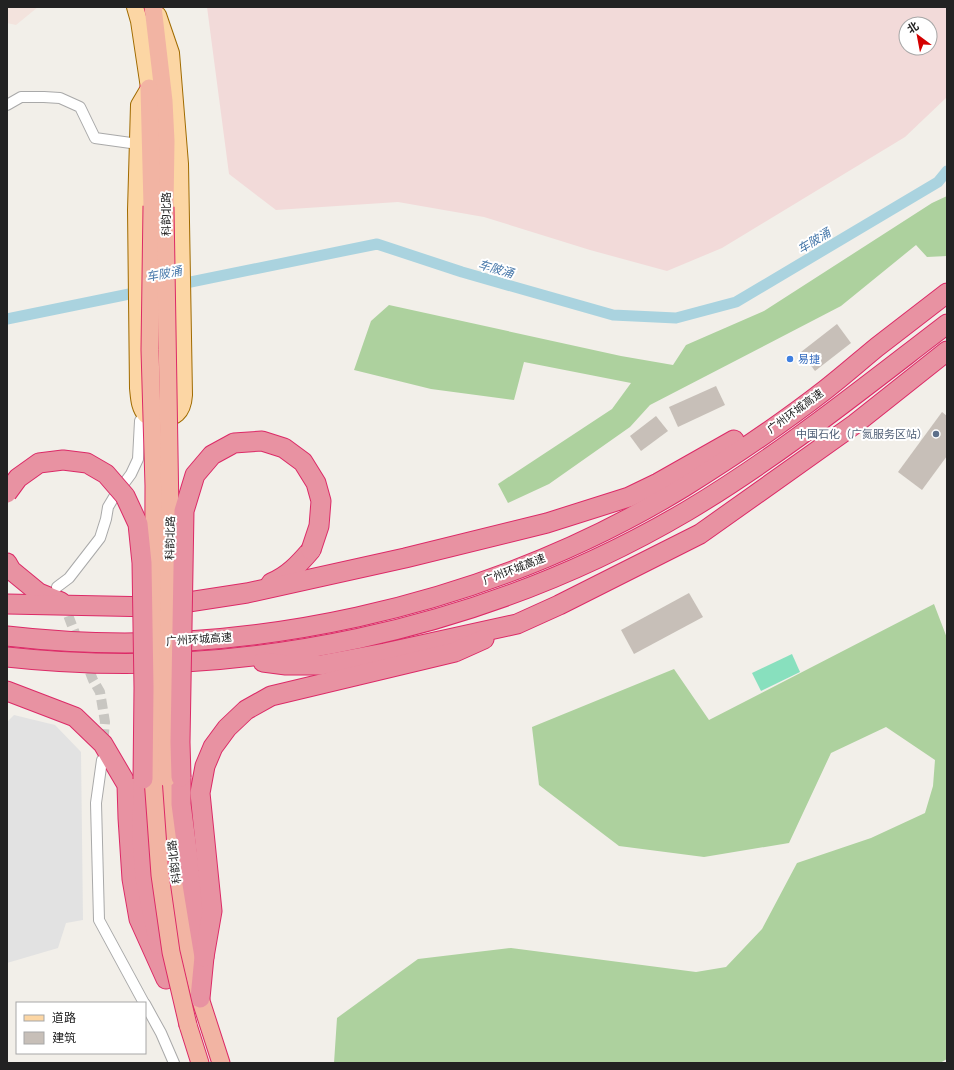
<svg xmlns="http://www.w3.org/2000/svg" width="954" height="1070" font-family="Raleway,'Noto Sans SC',sans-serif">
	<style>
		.commercial { fill: #f2dad9; fill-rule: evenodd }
		.military { fill: #f3e3dd }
		.forest { fill: #add19e }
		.pitch { fill: #88e0be }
		.parking { fill: #e2e2e2 }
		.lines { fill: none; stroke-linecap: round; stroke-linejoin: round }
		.canal { stroke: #aad3df; stroke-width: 11 }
		.building { fill: #c7bfb8 }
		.minor-tunnel { stroke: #c8c6c1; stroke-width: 10; stroke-dasharray: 10 5; stroke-linecap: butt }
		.minor-casing { stroke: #a9a9a9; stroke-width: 12 }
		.primary-casing { stroke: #a06b00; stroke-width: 18 }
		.trunk-casing { stroke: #dc2a67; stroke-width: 19 }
		.motorway-casing { stroke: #dc2a67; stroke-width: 21 }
		.minor { stroke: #fff; stroke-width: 10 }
		.primary { stroke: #fcd6a4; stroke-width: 16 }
		.trunk { stroke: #f2b4a3; stroke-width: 17 }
		.motorway { stroke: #e892a2; stroke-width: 19 }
		.trunk-bridge-casing { stroke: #dc2a67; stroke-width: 19; stroke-linecap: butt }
		.motorway-bridge-casing { stroke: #dc2a67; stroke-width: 21; stroke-linecap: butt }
		.trunk-bridge { stroke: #f2b4a3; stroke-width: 17 }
		.motorway-bridge { stroke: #e892a2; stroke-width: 19 }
		.shop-dot { fill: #3f7fe0; stroke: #fff; stroke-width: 1.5 }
		.service-dot { fill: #5c6f8a; stroke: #fff; stroke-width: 1.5 }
		.labels { text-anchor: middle; stroke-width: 4; stroke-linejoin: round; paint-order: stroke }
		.street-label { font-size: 11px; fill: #222; stroke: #fff }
		.shop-label { font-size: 11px; fill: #366cbe; stroke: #fff; text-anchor: start }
		.service-label { font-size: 11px; fill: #4e5e75; stroke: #fff; text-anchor: end }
		.water-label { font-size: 12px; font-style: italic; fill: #4a7aab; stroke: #fff }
	</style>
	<rect width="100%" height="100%" fill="#f2efe9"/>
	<path class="commercial" d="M207 7H947V97L905 137 722 248 667 271 590 250 484 217 398 202 276 210 229 174ZM906 24H930V48H906Z"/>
	<polygon class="military" points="7,7 38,7 16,25 7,23"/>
	<g class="forest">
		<polygon points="947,196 947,256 927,257 916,245 841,306 650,405 630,427 549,484 508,503 498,484 612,409 631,383 524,362 514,400 431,389 354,370 371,321 389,305 621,356 673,365 686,345 764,311 932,203"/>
		<polygon points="934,604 947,638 947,1059 940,1063 334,1063 337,1018 418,959 511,948 696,972 726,967 762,929 797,863 871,838 925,813 933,786 935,760 886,727 831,753 789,843 704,857 619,846 539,785 532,727 674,669 709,720"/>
	</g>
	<polygon class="pitch" points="792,654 800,672 761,691 752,673"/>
	<polygon class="parking" points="14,715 55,725 81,752 83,920 66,923 58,948 7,963 7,722"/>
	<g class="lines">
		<g class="canal">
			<polyline points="176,285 377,244 462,272 613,315 676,318 736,302 938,182 947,171"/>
			<polyline points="7,319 144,291"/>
		</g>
	</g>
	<g class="building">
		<polygon points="837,324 851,343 815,371 801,352"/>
		<polygon points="716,386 725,405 678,427 669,407"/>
		<polygon points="942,412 947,416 947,456 922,490 898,472"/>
		<polygon points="656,416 668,431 641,451 630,436"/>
		<polygon points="689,593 703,617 634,654 621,630"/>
	</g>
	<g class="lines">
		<polyline class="minor-tunnel" points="63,602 93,680 100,692 105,722 103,744"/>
		<g class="minor-casing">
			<g id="minor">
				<polyline points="7,105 21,97 44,97 60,98 80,107 95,138 138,144"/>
				<polyline points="57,587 69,578 100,538 106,519 108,507 114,497 131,474 138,459 140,421 145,413"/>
				<polyline points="102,760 96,803 99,920 144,1003"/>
				<polyline points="145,1004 161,1033 174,1063"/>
			</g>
		</g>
		<g class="primary-casing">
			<path id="primary" d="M135 7 139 21 149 88 139 105 136 210 138 388C139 397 139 408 146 415 149 417 153 418 158 418 175 420 183 412 184 395L180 164 171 53 158 15"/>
		</g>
		<g class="trunk-casing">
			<g id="trunk">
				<polyline points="153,7 164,101 166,141 165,207"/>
				<polyline points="149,88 152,206"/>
				<polyline points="167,778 170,832 180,918 200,998 221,1063"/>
				<polyline points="188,1025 200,1063"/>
			</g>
		</g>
		<g class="motorway-casing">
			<g id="motorway">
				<polyline points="7,563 11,570 39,593 61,602"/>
				<path d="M271 583C288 576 299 564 311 550"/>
				<polyline points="7,604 156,607 247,593 405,558 547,523 629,497 658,483 734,440"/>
				<path d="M7 636C237 663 486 608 684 487 732 457 780 425 825 390 843 376 860 361 877 347 900 329 924 311 947 293"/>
				<path d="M7 657C240 683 485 630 687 511 779 456 862 389 947 324"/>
				<polyline points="263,662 286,665 321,665 385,653 517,624 559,605 700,534 855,424 947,351"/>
				<polyline points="7,691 75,717 103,744 127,785 128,818 132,879 139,919 166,979"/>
				<polyline points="181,777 181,804 190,872 204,957 200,998"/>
				<polyline points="143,779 142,838 145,878 159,944"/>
				<polyline points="204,957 212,911 200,793 205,766 213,747 227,728 246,710 271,696 455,652 484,639"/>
			</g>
		</g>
		<use href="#minor" class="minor"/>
		<use href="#primary" class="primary"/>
		<use href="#trunk" class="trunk"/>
		<use href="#motorway" class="motorway"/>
		<g class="trunk-bridge-casing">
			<g id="trunk-bridge">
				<polyline points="152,206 150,350 154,486 153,778 160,875 171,952 188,1025"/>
				<polyline points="165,207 170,513 167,778"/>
			</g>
		</g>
		<g class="motorway-bridge-casing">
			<g id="motorway-bridge">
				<polyline points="7,493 18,478 39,463 63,460 87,463 106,474 125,496 138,524 142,563 144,688 143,779"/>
				<polyline points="181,777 180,742 184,511 195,475 212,455 234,443 262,441 284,448 303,462 316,483 321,501 319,526 311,550"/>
			</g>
		</g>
		<use href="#trunk-bridge" class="trunk-bridge"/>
		<use href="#motorway-bridge" class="motorway-bridge"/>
	</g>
	<circle class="shop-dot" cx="790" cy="359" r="4"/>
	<circle class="service-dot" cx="936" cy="434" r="4"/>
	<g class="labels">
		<g class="street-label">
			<text transform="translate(166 214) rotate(-90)" y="4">科韵北路</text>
			<text transform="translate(795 411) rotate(-36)" y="4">广州环城高速</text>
			<text transform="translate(170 538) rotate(-89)" y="4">科韵北路</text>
			<text transform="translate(514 569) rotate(-21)" y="4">广州环城高速</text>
			<text transform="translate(199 639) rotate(-4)" y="4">广州环城高速</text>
			<text transform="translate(174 862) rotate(-97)" y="4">科韵北路</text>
		</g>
		<g class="shop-label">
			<text x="798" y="363">易捷</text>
		</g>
		<g class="service-label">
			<text x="928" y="438">中国石化（广氮服务区站）</text>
		</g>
		<g class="water-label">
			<text transform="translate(814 241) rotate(-31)" y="4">车陂涌</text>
			<text transform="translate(496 269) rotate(16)" y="4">车陂涌</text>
			<text transform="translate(164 274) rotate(-11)" y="4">车陂涌</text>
		</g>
	</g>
	<rect width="954" height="1070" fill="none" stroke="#222222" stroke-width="16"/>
	<rect x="16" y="1002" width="130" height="52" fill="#ffffff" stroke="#a7a7a7"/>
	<rect x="24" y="1015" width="20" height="6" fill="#fcd6a4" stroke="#a7a7a7"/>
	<text x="52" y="1022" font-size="12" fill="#222222">道路</text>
	<rect x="24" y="1032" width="20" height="12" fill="#c7bfb8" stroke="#a7a7a7"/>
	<text x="52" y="1042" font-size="12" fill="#222222">建筑</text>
	<g transform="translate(918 36) rotate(328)"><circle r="19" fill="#ffffff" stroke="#a7a7a7"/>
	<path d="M0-3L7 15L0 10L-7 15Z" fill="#d40000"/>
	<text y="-6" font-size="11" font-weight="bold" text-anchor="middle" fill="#222222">北</text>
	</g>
</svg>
